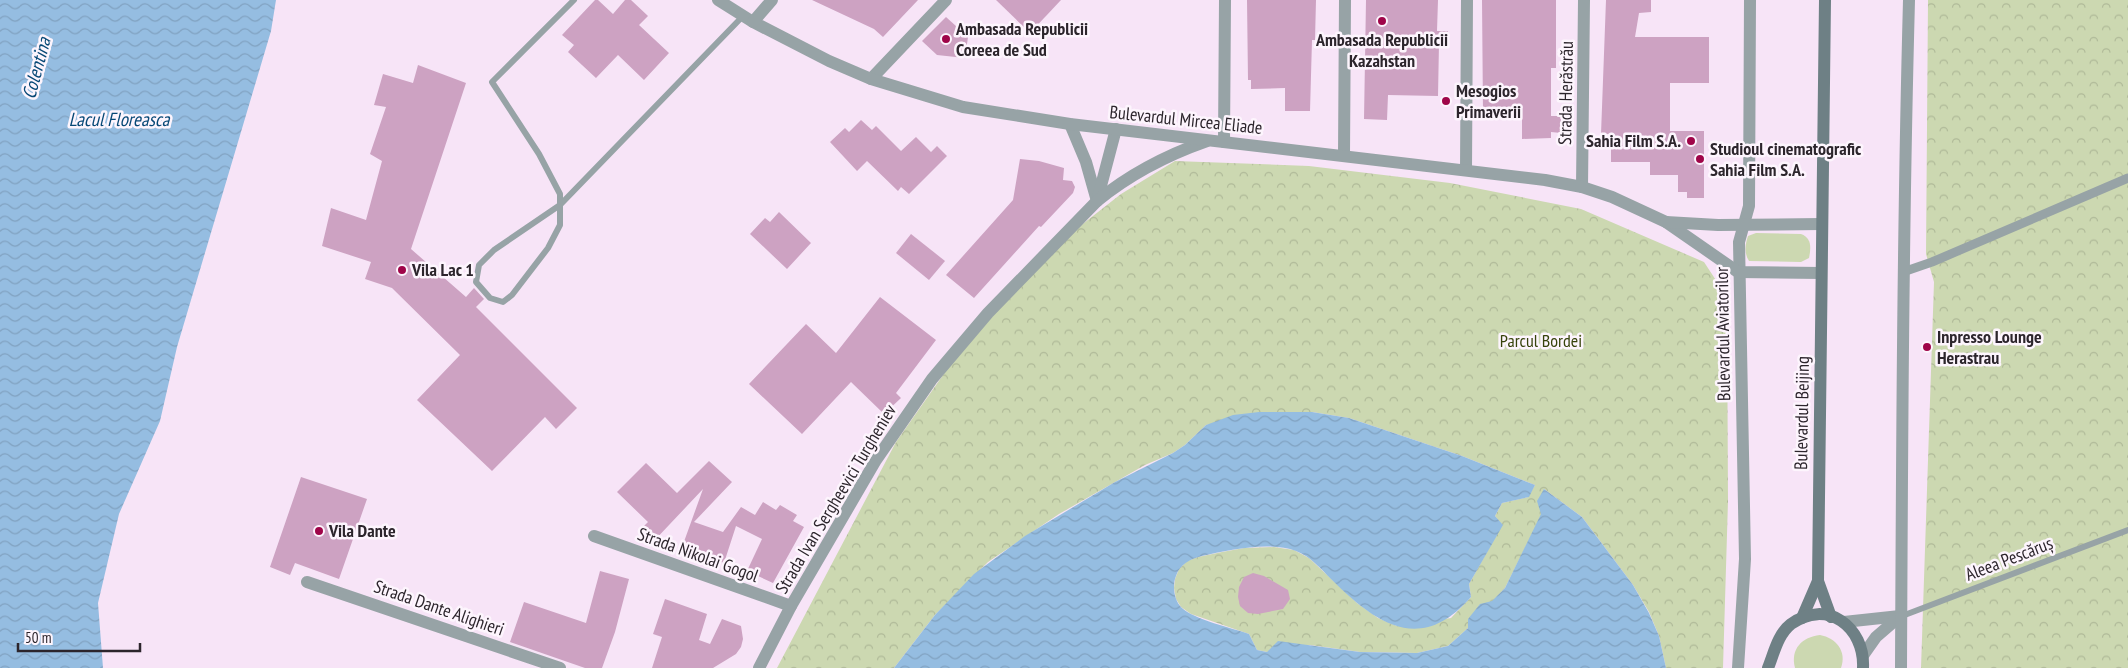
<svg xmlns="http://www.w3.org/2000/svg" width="2128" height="668" font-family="'PT Sans Narrow',sans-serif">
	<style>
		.green { fill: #ccd8b1 }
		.park { fill: url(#park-crowns) }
		.water { fill: url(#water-waves) }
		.building { fill: #cda2c2 }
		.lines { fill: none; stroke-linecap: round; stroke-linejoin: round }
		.service { stroke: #97a3a6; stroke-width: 6 }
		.pedestrian { stroke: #97a3a6; stroke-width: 9 }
		.minor { stroke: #97a3a6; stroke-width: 12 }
		.tertiary { stroke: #97a3a6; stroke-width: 12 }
		.secondary { stroke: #6e8085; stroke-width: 12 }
		.poi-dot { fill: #9f0549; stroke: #fdf5fd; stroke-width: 2 }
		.labels { text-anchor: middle; stroke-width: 5; stroke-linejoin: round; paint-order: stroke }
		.poi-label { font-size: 18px; font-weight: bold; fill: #2c252c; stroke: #fdf5fd; text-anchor: start }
		.street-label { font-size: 18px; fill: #2c252c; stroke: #fdf5fd }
		.park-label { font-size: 18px; fill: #37430b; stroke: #fdf5fd }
		.water-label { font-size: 19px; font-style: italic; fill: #074876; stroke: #fdf5fd }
	</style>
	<defs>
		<pattern id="park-crowns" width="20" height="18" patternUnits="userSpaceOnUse" patternTransform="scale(1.25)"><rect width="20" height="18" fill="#ccd8b1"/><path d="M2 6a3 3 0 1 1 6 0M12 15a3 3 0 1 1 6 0" fill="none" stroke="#afb998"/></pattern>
		<pattern id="water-waves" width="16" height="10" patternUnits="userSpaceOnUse" patternTransform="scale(1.25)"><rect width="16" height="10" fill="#95bde1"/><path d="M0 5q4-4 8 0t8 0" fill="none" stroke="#81a2c1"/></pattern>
	</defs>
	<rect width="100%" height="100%" fill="#f7e4f7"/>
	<g class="green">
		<path d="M1756 233 1801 234C1812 238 1811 248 1809 258L1801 262 1749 261C1744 253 1745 245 1748 236Z"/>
		<path d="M1820 635C1836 638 1847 651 1841 668H1795C1790 649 1802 637 1820 635Z"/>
	</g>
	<g class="park">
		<polygon points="1928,0 2128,0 2128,668 1921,668 1934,282 1926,254"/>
		<polygon points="1175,161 1309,166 1450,183 1581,209 1704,262 1727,297 1728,501 1723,668 1666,668 1659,636 1649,612 1633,585 1582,517 1544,489 1542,514 1505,588 1468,628 1448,646 1417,653 1360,652 1310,645 1267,652 1257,650 1249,634 1191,614 1181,607 1176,599 1174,588 1175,579 1179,569 1187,561 1198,557 1222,552 1244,548 1274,547 1294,550 1309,558 1357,603 1378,618 1397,626 1451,618 1471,597 1469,584 1502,525 1495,516 1502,503 1528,497 1535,485 1462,456 1349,418 1312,412 1281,412 1206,425 1185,445 1173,453 1145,465 1059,514 988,562 935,615 894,668 777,668 896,442 948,368 1002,305 1075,230 1121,194"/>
	</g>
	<g class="water">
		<polygon points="0,0 276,0 271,31 177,347 160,421 119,514 98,603 103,668 0,668"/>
		<path d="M1259 412H1312L1349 418 1462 456 1535 485 1529 497 1502 503 1495 516 1503 525 1469 584 1471 597C1421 655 1376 624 1331 579 1320 568 1311 557 1296 551 1270 541 1228 550 1202 556 1190 559 1180 564 1176 576 1172 585 1174 601 1182 608 1193 619 1232 628 1249 634L1257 650 1267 652 1278 641 1360 652 1417 653 1448 646 1468 628V619L1480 604 1492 601 1505 588 1541 514 1537 501 1544 489 1582 517 1633 585 1649 613 1659 636 1666 668H894L935 615 974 574 1025 536 1115 482 1173 453 1185 445 1206 425 1233 415Z"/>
	</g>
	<g class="building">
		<polygon points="595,0 598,0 613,14 625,0 631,0 648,16 639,25 669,53 644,80 618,55 596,78 568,52 574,45 562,35"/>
		<polygon points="812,0 918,0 883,37 874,29"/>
		<polygon points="996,0 1061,0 1030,33"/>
		<polygon points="1247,0 1316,0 1315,40 1312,40 1310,111 1285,111 1285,88 1251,89 1251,80 1248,80"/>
		<polygon points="1366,0 1438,0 1437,31 1448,31 1447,44 1439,43 1438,96 1388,95 1387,120 1364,119"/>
		<polygon points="1482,0 1556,0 1556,68 1551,68 1551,116 1561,116 1561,133 1551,132 1551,138 1522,139 1522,114 1483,113"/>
		<polygon points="1606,0 1651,0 1651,12 1639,13 1635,37 1709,37 1709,83 1670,83 1670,131 1704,131 1704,198 1687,198 1687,192 1678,192 1678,175 1650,175 1650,162 1611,162 1611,134 1601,134"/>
		<polygon points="946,17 968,37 965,58 937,55 922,41"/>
		<polygon points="418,65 466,83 411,249 466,297 474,288 484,299 476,307 577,408 556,429 545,417 492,471 417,400 460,355 392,288 365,279 371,262 322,246 331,208 366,220 382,161 370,154 386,107 374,105 383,74 413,83"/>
		<polygon points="861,120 872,130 876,126 901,151 916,137 931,152 937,146 947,156 909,194 901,187 898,191 867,161 857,171 830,142 845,128 849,132"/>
		<polygon points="1020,159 1039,161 1064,168 1063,180 1072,181 1075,187 1073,193 1041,227 1039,226 974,298 946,275 1013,200"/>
		<polygon points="779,212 811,243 787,269 750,234 765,218 770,222"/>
		<polygon points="911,234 945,261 929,280 896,253"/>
		<polygon points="880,297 936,340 896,393 901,398 884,414 851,382 802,434 749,384 806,324 836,353"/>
		<polygon points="709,461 732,482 694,522 723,532 741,507 755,515 763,502 776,510 780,505 797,515 793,521 804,527 773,583 747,571 762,539 736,526 724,563 681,550 703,489 653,542 640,530 648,522 617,492 646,463 677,493"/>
		<polygon points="301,477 367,499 339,579 295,563 290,575 270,567"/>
		<polygon points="600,571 629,579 615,632 602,668 585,668 510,642 524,602 586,623"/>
		<polygon points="1253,573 1264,576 1288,590 1290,599 1283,609 1258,614 1248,613 1240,606 1238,597 1239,587 1244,577"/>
		<polygon points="665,599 707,614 699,640 710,644 722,619 741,626 743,639 741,647 736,654 713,668 652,668 662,637 653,634"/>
	</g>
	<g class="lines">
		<g class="service">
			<polyline points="574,0 492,82 539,154 560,194 560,225 548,248 512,295 503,302 490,298 476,282 479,265 494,250 560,205 743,16"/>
			<polyline points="1902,616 2128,530"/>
		</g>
		<polyline class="pedestrian" points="1903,272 1932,262 2128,178"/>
		<g class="minor">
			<polyline points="871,79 946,0"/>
			<polyline points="1070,124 1086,162 1097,201"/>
			<polyline points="1224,142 1225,0"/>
			<polyline points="1344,155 1345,0"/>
			<polyline points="1466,170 1467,0"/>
			<polyline points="1582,187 1584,0"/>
			<polyline points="1097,201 1116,129"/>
			<polyline points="594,536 791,606"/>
			<polyline points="307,582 560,668"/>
			<polyline points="1844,622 1900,616"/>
			<polyline points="1864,654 1876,637 1898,618"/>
			<path d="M759 668 791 606 876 460 932 379 988 313 1097 201C1130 174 1167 155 1207 141"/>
			<polyline points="1738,668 1745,559 1739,242 1749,206 1750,0"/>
			<path d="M1901 668C1902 445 1903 223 1909 0"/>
		</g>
		<g class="tertiary">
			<polyline points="718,0 753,22 829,61 871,79 963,107 1070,124 1545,180 1582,187 1612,197 1666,222 1738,272 1821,273"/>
			<polyline points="753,22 772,0"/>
			<polyline points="1666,222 1718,225 1821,224"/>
		</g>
		<g class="secondary">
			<polyline points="1825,0 1818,581 1831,617"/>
			<polyline points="1802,618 1818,581"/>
			<path d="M1768 668C1774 653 1778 634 1791 624 1827 598 1865 627 1863 668"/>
		</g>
	</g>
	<g class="poi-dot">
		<circle cx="1382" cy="21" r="5"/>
		<circle cx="946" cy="39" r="5"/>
		<circle cx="1446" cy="101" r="5"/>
		<circle cx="1691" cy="141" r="5"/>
		<circle cx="1700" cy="159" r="5"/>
		<circle cx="402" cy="270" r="5"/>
		<circle cx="1927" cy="347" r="5"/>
		<circle cx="319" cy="531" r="5"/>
	</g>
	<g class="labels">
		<g class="poi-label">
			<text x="956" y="35">Ambasada Republicii<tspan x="956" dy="21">Coreea de Sud</tspan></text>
			<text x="1382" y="46" text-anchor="middle">Ambasada Republicii<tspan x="1382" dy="21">Kazahstan</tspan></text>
			<text x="1456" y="97">Mesogios<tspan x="1456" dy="21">Primaverii</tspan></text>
			<text x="1681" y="147" text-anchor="end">Sahia Film S.A.</text>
			<text x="1710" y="155">Studioul cinematografic<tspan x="1710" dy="21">Sahia Film S.A.</tspan></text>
			<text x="412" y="276">Vila Lac 1</text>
			<text x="1937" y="343">Inpresso Lounge<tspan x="1937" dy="21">Herastrau</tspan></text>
			<text x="329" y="537">Vila Dante</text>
		</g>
		<g class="street-label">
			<text transform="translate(1566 93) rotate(-89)" y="6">Strada Herăstrău</text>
			<text transform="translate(1186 120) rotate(6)" y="6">Bulevardul Mircea Eliade</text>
			<text transform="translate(1723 334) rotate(-91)" y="6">Bulevardul Aviatorilor</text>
			<text transform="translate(1802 413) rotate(-89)" y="6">Bulevardul Beijing</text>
			<text transform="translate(836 499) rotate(-59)" y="6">Strada Ivan Sergheevici Turgheniev</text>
			<text transform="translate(698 555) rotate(20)" y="6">Strada Nikolai Gogol</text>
			<text transform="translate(2009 559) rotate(-21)" y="6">Aleea Pescăruș</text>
			<text transform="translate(439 608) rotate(19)" y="6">Strada Dante Alighieri</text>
		</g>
		<g class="park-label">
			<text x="1541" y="347">Parcul Bordei</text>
		</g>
		<g class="water-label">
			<text transform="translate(36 68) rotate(-75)" y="7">Colentina</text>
			<text x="119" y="126">Lacul Floreasca</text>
		</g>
	</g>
	<path d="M18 643v8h122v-8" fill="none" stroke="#2c252c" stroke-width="2.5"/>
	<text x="25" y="643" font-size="15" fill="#2c252c" stroke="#fdf5fd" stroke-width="4" paint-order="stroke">50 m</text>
</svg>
